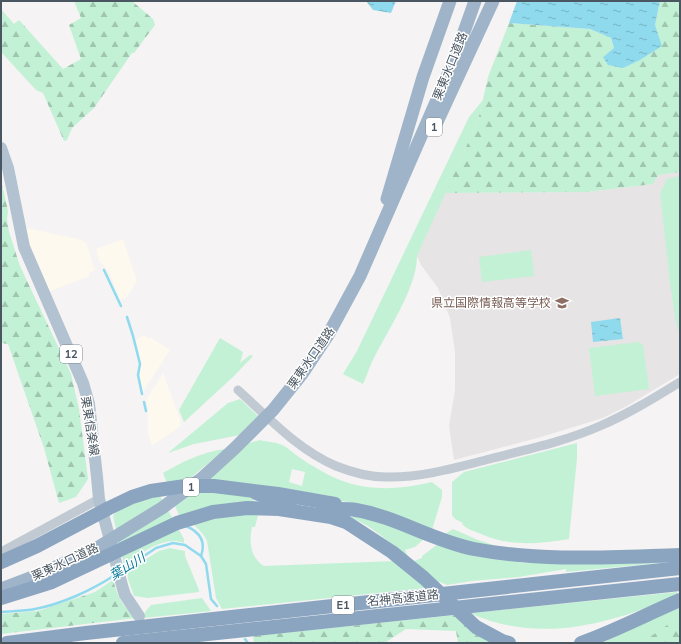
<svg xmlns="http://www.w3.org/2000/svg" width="681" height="644" font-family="Mulish,'Noto Sans JP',sans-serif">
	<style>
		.commercial { fill: #fdf9ef }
		.education { fill: #e6e4e5 }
		.grass { fill: #c3f1d5; fill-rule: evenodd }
		.forest { fill: url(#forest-firs) }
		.water { fill: url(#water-ripples) }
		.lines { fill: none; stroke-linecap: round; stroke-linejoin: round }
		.stream { stroke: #90daee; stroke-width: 2.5 }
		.tertiary { stroke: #c1cad2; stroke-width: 9 }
		.primary { stroke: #b3c2d1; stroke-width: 12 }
		.trunk { stroke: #9fb4c9; stroke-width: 13 }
		.motorway { stroke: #8ba5c1; stroke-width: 14 }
		.labels { text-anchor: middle; stroke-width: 3; stroke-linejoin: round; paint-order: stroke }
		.shield { fill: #fff; stroke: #808990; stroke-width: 1 }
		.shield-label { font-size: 11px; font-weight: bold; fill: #4a5661 }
		.street-label { font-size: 12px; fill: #4a5661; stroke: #fff }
		.education-label { font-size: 12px; fill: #785e54; stroke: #fff; text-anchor: end }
		.water-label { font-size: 13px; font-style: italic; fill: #0c7c9b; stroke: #fff }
	</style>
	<defs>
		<pattern id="forest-firs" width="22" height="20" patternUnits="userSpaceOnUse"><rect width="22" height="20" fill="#c3f1d5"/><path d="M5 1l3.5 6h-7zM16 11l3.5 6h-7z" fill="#a0c6b0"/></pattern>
		<pattern id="water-ripples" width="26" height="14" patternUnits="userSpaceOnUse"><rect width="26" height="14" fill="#90daee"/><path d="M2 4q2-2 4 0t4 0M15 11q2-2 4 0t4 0" fill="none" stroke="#78b4c4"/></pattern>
	</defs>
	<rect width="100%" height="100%" fill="#f5f3f3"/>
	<g class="commercial">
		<polygon points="24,228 27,228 82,240 87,244 95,270 89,273 90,276 48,292 31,254"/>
		<polygon points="123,239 137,281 127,297 120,300 111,277 104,266 99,261 96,249"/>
		<polygon points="143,335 148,338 152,338 170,350 143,392 139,376 141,364 136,340"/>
		<polygon points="163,373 180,419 181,426 152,446 148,434 148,411 146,400"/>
	</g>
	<polygon class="education" points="680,172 680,374 627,406 603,418 541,437 454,460 449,426 455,390 455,352 450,318 438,288 421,265 417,256 445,193 587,192 653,184 657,175"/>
	<g class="grass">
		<path d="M483 100 478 121 417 256C417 289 385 334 371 364 368 371 366 378 363 384L343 374 357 351 469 117Z"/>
		<polygon points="680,176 680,335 676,322 670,283 660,193 667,179"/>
		<polygon points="531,250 534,276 482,282 479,257"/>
		<polygon points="220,338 243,352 240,363 250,355 253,356 234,376 184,422 179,410"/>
		<polygon points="639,342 643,345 649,389 595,396 589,348"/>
		<polygon points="240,399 258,416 240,435 194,444 168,453 228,403"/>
		<path d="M260 440C267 442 278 442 284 446 288 448 292 452 296 455 307 463 321 471 333 477 364 492 399 490 432 482L442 490V497L432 530 353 503 330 499V496L287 489 206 481 249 443ZM292 469 305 472 302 486 289 482Z"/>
		<path d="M577 443V458L569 539C537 544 512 547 481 534 474 531 468 530 462 524L463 523 455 519 452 515V482L464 472Z"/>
		<path d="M225 449 187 481 167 483 163 473C182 462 202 452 225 449Z"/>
		<polygon points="197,489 251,496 256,505 180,517 175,506"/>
		<path d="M159 494 184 539V543C163 535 141 554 124 565L113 516 118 508Z"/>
		<path d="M237 513 258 515 255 527H252C249 542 250 557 264 566L396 561 426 588 222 609 216 598 207 541C203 532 197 529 192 522Z"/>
		<path d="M353 516 379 522 424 539 415 547 405 550 409 559C391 544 374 527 352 518Z"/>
		<polygon points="453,529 478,540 503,548 520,563 670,562 566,572 566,569 519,577 472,581 447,585 440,582 437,583 414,561 422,558 422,556 438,544 445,534"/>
		<polygon points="170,548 185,551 185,556 199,590 199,592 148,598 134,596 128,579 127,571 159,551"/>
		<path d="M677 592 678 595C609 625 538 644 470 613Z"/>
		<polygon points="202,598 211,611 144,618 145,612 151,605"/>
		<polygon points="680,608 680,617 641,643 602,643 653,618"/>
	</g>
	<g class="forest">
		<polygon points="74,1 132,1 153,19 155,25 134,53 132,53 94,108 72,128 67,140 64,141 43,93 36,90 1,52 1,9 14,24 19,20 63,69 81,59 69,25 81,18"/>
		<polygon points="660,1 680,1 680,172 658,175 653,184 587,192 445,193 478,121 488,77 509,23 590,29 611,38 614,48 603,57 655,25"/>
		<polygon points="1,180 8,211 7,219 9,232 20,266 71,374 79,409 88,479 76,497 59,503 44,448 8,344 1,343"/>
		<path d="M113 580C119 600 122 604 136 618L1 634V614L38 611 95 592Z"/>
		<polygon points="455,615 494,643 458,643 456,631 406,629 386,642 378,643 254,643 253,636"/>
		<polygon points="680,617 680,643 641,643 676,619"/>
	</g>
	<g class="water">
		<polygon points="366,1 396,1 391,13 373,10"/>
		<polygon points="517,1 660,1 655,25 662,46 640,60 623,68 608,65 603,57 614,48 611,38 590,29 509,23"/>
		<polygon points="620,318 623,339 593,342 591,322"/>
	</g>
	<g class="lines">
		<g class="stream">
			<polyline points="104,270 121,306"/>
			<polyline points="127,317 133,336 140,364 138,375 142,394"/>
			<polyline points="144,402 146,411"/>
			<path d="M186 526C200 532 206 542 201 556"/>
			<polyline points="123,570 156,548 173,543 185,545 201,556 206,564 211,599 217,606"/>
			<path d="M1 612C12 611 24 611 35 609 62 604 92 590 115 575"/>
			<polyline points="245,639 248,643"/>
		</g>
		<g class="tertiary">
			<path d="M238 390C268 417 298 450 336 466 351 472 369 477 386 477 422 478 458 467 493 458 529 449 566 441 600 426 628 414 654 398 680 382"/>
			<polyline points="1,552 99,499"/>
		</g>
		<polyline class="primary" points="1,148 8,168 24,247 83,383 89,404 97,477 99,499 123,589 125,595 139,616"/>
		<g class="trunk">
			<polyline points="437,122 493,1"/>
			<polyline points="387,199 423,77 450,1"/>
			<polyline points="1,589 43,573 97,548 162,508 201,479 234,449 273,410 302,374 328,335 360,276 453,63 475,1"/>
		</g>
		<g class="motorway">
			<polyline points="256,493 277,501 290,503"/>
			<path d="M323 508C334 510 345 508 356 510 397 517 433 541 474 549 542 562 612 557 680 555"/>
			<polyline points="1,562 37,546 109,508 132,497 151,491 185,486 214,486 278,494 335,504"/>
			<polyline points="1,598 52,582 177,523 213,512 247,508 279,509 331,517 346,522 392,552 424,578 476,627 502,641 509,643"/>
			<polyline points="7,643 86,633 680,568"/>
			<polyline points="123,643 680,584"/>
			<path d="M581 643C615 631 647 614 680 600"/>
		</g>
	</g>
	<defs>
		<g id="school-bare" transform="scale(1.08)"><path d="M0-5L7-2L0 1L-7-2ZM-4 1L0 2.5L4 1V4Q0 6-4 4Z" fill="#8d6e63" stroke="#fff" stroke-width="2.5" paint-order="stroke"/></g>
	</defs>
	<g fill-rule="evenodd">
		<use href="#school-bare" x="562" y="303"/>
	</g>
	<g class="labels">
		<g class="shield">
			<rect x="426" y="118" width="16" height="18" rx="3"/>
			<rect x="60" y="345" width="22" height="18" rx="3"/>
			<rect x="183" y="478" width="16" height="18" rx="3"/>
			<rect x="332" y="596" width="22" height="18" rx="3"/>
		</g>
		<g class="shield-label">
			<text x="434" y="131">1</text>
			<text x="71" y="358">12</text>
			<text x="191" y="491">1</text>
			<text x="343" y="609">E1</text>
		</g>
		<g class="street-label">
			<text transform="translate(450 66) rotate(-68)" y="4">栗東水口道路</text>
			<text transform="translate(311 358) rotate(-55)" y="4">栗東水口道路</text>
			<text transform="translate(90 426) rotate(81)" y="4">栗東信楽線</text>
			<text transform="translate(65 562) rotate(-25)" y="4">栗東水口道路</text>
			<text transform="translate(403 598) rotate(-6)" y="4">名神高速道路</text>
		</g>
		<g class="education-label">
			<text x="551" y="307">県立国際情報高等学校</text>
		</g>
		<g class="water-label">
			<text transform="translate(127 566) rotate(-32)" y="5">葉山川</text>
		</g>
	</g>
	<rect width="681" height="644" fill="none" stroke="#4a5661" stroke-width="4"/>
</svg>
